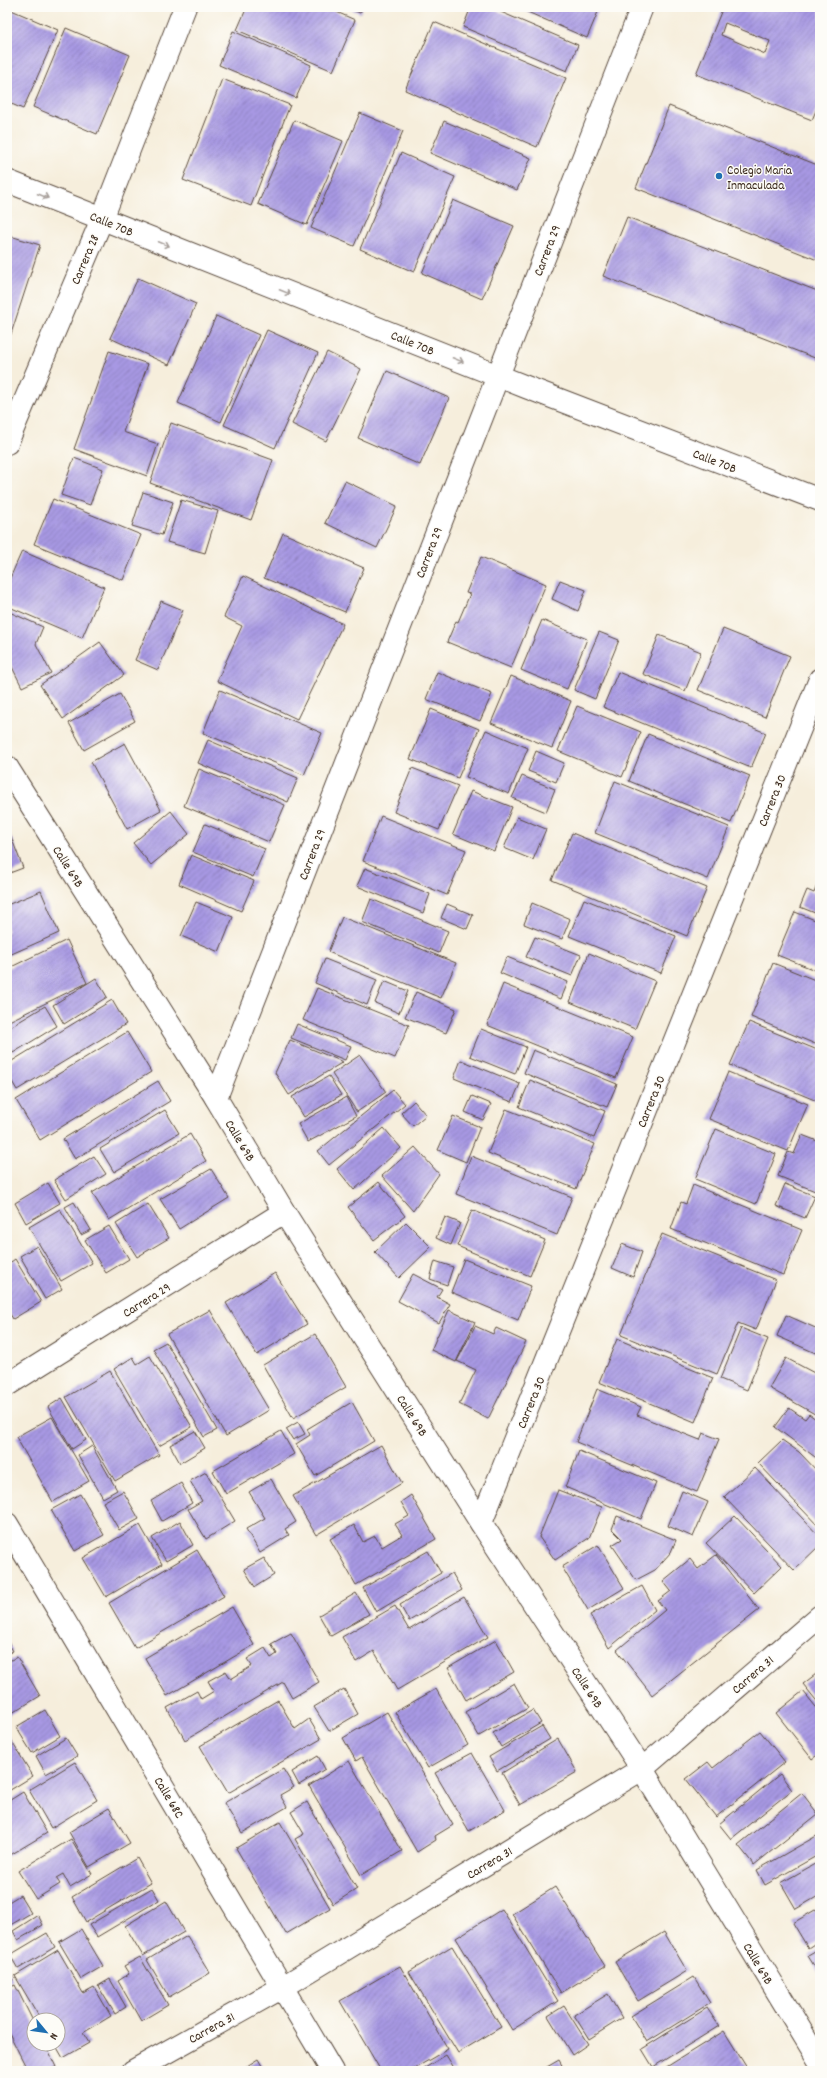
<svg xmlns="http://www.w3.org/2000/svg" width="827" height="2078" font-family="Dekko,sans-serif">
	<style>
		.building { fill: url(#building-hatch); fill-rule: evenodd }
		.lines { fill: none; stroke-linecap: round; stroke-linejoin: round }
		.minor-casing { stroke: #57473a; stroke-width: 24 }
		.tertiary-casing { stroke: #57473a; stroke-width: 24 }
		.minor { stroke: #fff; stroke-width: 22 }
		.tertiary { stroke: #fff; stroke-width: 22 }
		.oneway { stroke: #a79f9a }
		.poi-dot { fill: #1f6fb2; stroke: #fdfcf7; stroke-width: 1.5 }
		.labels { text-anchor: middle; stroke-width: 3; stroke-linejoin: round; paint-order: stroke }
		.poi-label { font-size: 13px; fill: #3b2a1e; stroke: #fdfcf7; text-anchor: start }
		.street-label { font-size: 13px; fill: #3b2a1e; stroke: #fdfcf7 }
	</style>
	<defs>
		<pattern id="building-hatch" width="6" height="6" patternUnits="userSpaceOnUse"><rect width="6" height="6" fill="#a798e3"/><path d="M-1 1l2-2M0 6l6-6M5 7l2-2" fill="none" stroke="#897cb7"/></pattern>
	</defs>
	<rect width="100%" height="100%" fill="#fdfcf7"/>
	<filter id="ink" filterUnits="userSpaceOnUse"><feTurbulence type="fractalNoise" baseFrequency=".025" numOctaves="2"/><feDisplacementMap in="SourceGraphic" scale="8" xChannelSelector="R" yChannelSelector="G"/><feConvolveMatrix kernelMatrix="1 2 1 2 8 2 1 2 1" color-interpolation-filters="sRGB"/></filter>
	<filter id="wash" filterUnits="userSpaceOnUse"><feTurbulence type="fractalNoise" baseFrequency=".012" numOctaves="4" result="noise"/><feDisplacementMap in="SourceGraphic" scale="16" xChannelSelector="R" yChannelSelector="G"/><feGaussianBlur stdDeviation="0.9" result="paint"/><feColorMatrix in="noise" values="0 0 0 0 0 0 0 0 0 0 0 0 0 0 0 0 0 1.4 0 .05"/><feComposite in="paint" operator="in"/></filter>
	<g filter="url(#wash)">
		<rect width="100%" height="100%" fill="#f6eedc"/>
		<g id="blocks">
			<g class="building">
				<polygon points="247,7 325,7 355,20 333,71 237,30"/>
				<polygon points="345,7 363,7 360,13"/>
				<polygon points="471,7 489,7 578,45 567,71 463,27"/>
				<polygon points="516,7 600,7 587,38"/>
				<path d="M723 7H820V101L812 120 696 74ZM725 23 770 41 765 54 721 35Z"/>
				<polygon points="9,9 58,30 23,109 7,102 7,14"/>
				<polygon points="434,22 566,78 537,147 405,90"/>
				<polygon points="66,28 130,55 97,134 33,107"/>
				<polygon points="233,31 311,65 296,98 219,65"/>
				<polygon points="222,79 290,105 251,206 183,180"/>
				<polygon points="669,106 820,166 820,261 636,188"/>
				<polygon points="360,113 403,131 354,246 311,228"/>
				<polygon points="294,120 343,141 307,225 258,204"/>
				<polygon points="444,121 531,158 517,190 430,153"/>
				<polygon points="401,153 455,177 414,272 360,249"/>
				<polygon points="453,200 514,226 482,299 422,273"/>
				<polygon points="627,217 820,292 820,360 603,276"/>
				<polygon points="7,235 40,245 7,346"/>
				<polygon points="138,278 196,304 169,365 110,338"/>
				<polygon points="216,316 259,335 221,422 178,403"/>
				<polygon points="267,330 318,353 275,448 224,425"/>
				<polygon points="109,351 148,364 123,432 158,444 147,476 74,449"/>
				<polygon points="327,352 361,369 326,441 292,424"/>
				<polygon points="387,371 449,398 420,465 358,438"/>
				<polygon points="171,423 273,460 251,520 150,483"/>
				<polygon points="74,458 103,469 90,505 61,495"/>
				<polygon points="345,481 397,506 377,548 325,523"/>
				<polygon points="143,492 173,502 162,535 132,526"/>
				<polygon points="53,499 141,535 123,580 34,544"/>
				<polygon points="181,500 218,511 205,553 167,542"/>
				<polygon points="283,533 364,568 345,612 264,578"/>
				<polygon points="22,551 104,587 82,638 7,606 7,585"/>
				<polygon points="481,557 546,584 511,668 447,642 456,621 458,622 470,594 466,593"/>
				<polygon points="243,576 343,624 297,719 217,681 242,626 224,617"/>
				<polygon points="560,580 586,590 578,611 552,599"/>
				<polygon points="161,601 183,610 158,670 135,660"/>
				<polygon points="7,611 43,627 36,644 51,673 22,687 7,657"/>
				<polygon points="542,620 587,639 567,689 521,670"/>
				<polygon points="723,629 790,656 765,717 698,690"/>
				<polygon points="599,632 619,640 595,699 574,690"/>
				<polygon points="659,635 701,652 685,691 643,674"/>
				<polygon points="100,642 124,675 63,719 40,685"/>
				<polygon points="437,672 492,694 480,721 426,699"/>
				<polygon points="618,672 766,733 751,768 603,707"/>
				<polygon points="511,676 571,701 552,748 491,723"/>
				<polygon points="220,690 322,733 304,775 203,733"/>
				<polygon points="120,694 135,721 84,750 69,723"/>
				<polygon points="577,706 641,732 622,777 558,751"/>
				<polygon points="431,709 479,729 458,778 410,759"/>
				<polygon points="486,730 528,748 509,794 466,777"/>
				<polygon points="648,734 750,776 731,823 629,781"/>
				<polygon points="208,740 298,778 288,802 198,763"/>
				<polygon points="125,743 161,810 127,829 91,762"/>
				<polygon points="536,751 564,763 556,782 528,771"/>
				<polygon points="412,768 458,786 439,830 394,812"/>
				<polygon points="199,769 285,805 269,842 184,806"/>
				<polygon points="522,776 555,789 546,812 512,798"/>
				<polygon points="615,781 729,827 708,879 595,833"/>
				<polygon points="471,791 512,807 494,851 453,834"/>
				<polygon points="171,811 189,834 151,865 133,843"/>
				<polygon points="381,816 466,850 447,895 363,861"/>
				<polygon points="517,817 546,829 533,860 504,848"/>
				<polygon points="205,824 265,849 253,877 193,852"/>
				<polygon points="572,833 707,888 687,936 552,880"/>
				<polygon points="10,834 23,868 7,874 7,836"/>
				<polygon points="191,855 254,881 241,911 179,884"/>
				<polygon points="365,868 430,894 423,913 357,886"/>
				<polygon points="820,877 820,915 800,907 807,890 814,893"/>
				<polygon points="41,891 59,933 7,956 7,905"/>
				<polygon points="371,899 448,931 439,953 362,922"/>
				<polygon points="584,899 676,936 661,973 569,936"/>
				<polygon points="196,902 233,917 219,952 181,936"/>
				<polygon points="532,903 570,919 562,939 524,924"/>
				<polygon points="447,904 473,915 467,929 441,918"/>
				<polygon points="795,912 820,922 820,972 777,955"/>
				<polygon points="342,917 456,963 441,998 328,952"/>
				<polygon points="535,937 581,955 572,976 526,957"/>
				<polygon points="67,940 87,983 7,1022 7,969"/>
				<polygon points="589,953 655,981 635,1029 570,1002"/>
				<polygon points="507,957 568,982 561,999 500,973"/>
				<polygon points="325,959 377,980 367,1005 315,983"/>
				<polygon points="773,963 820,982 820,1046 751,1017"/>
				<polygon points="96,978 107,997 64,1024 53,1005"/>
				<polygon points="384,981 408,991 399,1013 375,1003"/>
				<polygon points="503,984 633,1037 616,1078 487,1025"/>
				<polygon points="317,988 409,1025 395,1058 303,1020"/>
				<polygon points="416,992 456,1009 446,1033 405,1017"/>
				<polygon points="112,1000 126,1024 17,1090 7,1073 7,1064"/>
				<polygon points="45,1006 57,1026 13,1053 7,1043 7,1029"/>
				<polygon points="749,1022 820,1051 820,1093 817,1101 730,1065"/>
				<polygon points="297,1024 351,1046 345,1060 291,1038"/>
				<polygon points="481,1029 526,1047 515,1074 470,1056"/>
				<polygon points="127,1032 151,1072 40,1140 16,1100"/>
				<polygon points="290,1040 343,1062 289,1095 275,1073"/>
				<polygon points="533,1050 617,1084 607,1107 524,1073"/>
				<polygon points="360,1055 386,1092 357,1112 332,1074"/>
				<polygon points="461,1060 520,1084 512,1102 454,1078"/>
				<polygon points="728,1072 808,1104 788,1151 709,1119"/>
				<polygon points="329,1076 341,1095 304,1117 292,1097"/>
				<polygon points="530,1080 605,1111 594,1138 519,1107"/>
				<polygon points="158,1081 170,1101 75,1159 63,1139"/>
				<polygon points="393,1090 405,1104 329,1165 318,1151"/>
				<polygon points="472,1096 491,1104 483,1120 465,1112"/>
				<polygon points="346,1097 356,1116 308,1142 298,1124"/>
				<polygon points="414,1101 426,1115 413,1126 401,1113"/>
				<polygon points="506,1109 595,1144 576,1189 488,1153"/>
				<polygon points="165,1110 179,1133 114,1172 100,1149"/>
				<polygon points="453,1116 480,1127 466,1162 438,1150"/>
				<polygon points="384,1128 401,1148 354,1190 337,1169"/>
				<polygon points="716,1129 776,1154 756,1204 695,1179"/>
				<polygon points="190,1134 206,1161 109,1220 92,1193"/>
				<polygon points="802,1135 820,1142 820,1193 778,1176 788,1152 794,1154"/>
				<polygon points="415,1147 439,1174 413,1211 382,1176"/>
				<polygon points="94,1156 106,1174 66,1199 54,1180"/>
				<polygon points="471,1156 572,1197 557,1235 456,1194"/>
				<polygon points="211,1169 229,1198 179,1229 160,1199"/>
				<polygon points="379,1182 405,1216 374,1240 348,1207"/>
				<polygon points="48,1183 60,1203 26,1223 15,1203"/>
				<polygon points="785,1184 815,1196 805,1218 776,1206"/>
				<polygon points="693,1185 802,1230 783,1275 671,1229 681,1202 686,1204"/>
				<polygon points="74,1202 91,1230 81,1235 65,1207"/>
				<polygon points="148,1204 169,1238 137,1257 116,1224"/>
				<polygon points="60,1209 92,1263 61,1281 29,1227"/>
				<polygon points="472,1210 545,1240 530,1276 457,1246"/>
				<polygon points="445,1217 460,1223 451,1245 436,1238"/>
				<polygon points="406,1222 431,1247 399,1278 375,1252"/>
				<polygon points="109,1226 129,1259 106,1273 85,1240"/>
				<polygon points="662,1234 776,1280 756,1330 738,1323 717,1374 621,1335"/>
				<polygon points="622,1244 642,1252 633,1277 612,1268"/>
				<polygon points="37,1246 62,1289 45,1299 20,1256"/>
				<polygon points="15,1259 41,1302 13,1319 7,1309 7,1265"/>
				<polygon points="464,1259 531,1286 518,1320 451,1292"/>
				<polygon points="435,1261 453,1267 447,1285 430,1279"/>
				<polygon points="275,1273 307,1324 257,1355 226,1303"/>
				<polygon points="413,1274 442,1289 437,1297 450,1304 439,1323 398,1301"/>
				<polygon points="210,1310 269,1410 226,1436 167,1334"/>
				<polygon points="449,1310 475,1322 456,1362 431,1350"/>
				<polygon points="786,1315 820,1330 820,1355 777,1336"/>
				<polygon points="475,1326 493,1334 496,1328 526,1342 488,1419 459,1404 476,1370 457,1361"/>
				<polygon points="741,1328 768,1339 747,1390 720,1379"/>
				<polygon points="315,1334 346,1387 293,1418 263,1365"/>
				<polygon points="617,1339 713,1378 695,1422 599,1382"/>
				<polygon points="166,1342 217,1430 204,1437 153,1349"/>
				<polygon points="150,1356 192,1427 159,1446 114,1369 133,1357 137,1364"/>
				<polygon points="786,1358 820,1376 820,1417 769,1388"/>
				<polygon points="110,1371 159,1455 115,1481 66,1397"/>
				<polygon points="597,1389 641,1407 637,1415 700,1440 703,1433 719,1439 697,1492 576,1442"/>
				<polygon points="62,1398 86,1440 72,1449 48,1407"/>
				<polygon points="352,1402 374,1441 315,1476 296,1444 310,1435 307,1429"/>
				<polygon points="789,1408 805,1419 809,1414 820,1422 819,1460 775,1427"/>
				<polygon points="52,1417 89,1481 53,1502 16,1437"/>
				<polygon points="298,1422 305,1434 293,1440 286,1429"/>
				<polygon points="195,1431 205,1448 180,1463 170,1445"/>
				<polygon points="281,1431 294,1454 226,1494 213,1471"/>
				<polygon points="782,1440 799,1452 820,1474 820,1528 758,1463"/>
				<polygon points="381,1445 402,1483 316,1535 293,1496"/>
				<polygon points="92,1446 117,1490 103,1498 78,1455"/>
				<polygon points="579,1451 656,1483 641,1519 565,1487"/>
				<polygon points="755,1468 820,1537 820,1545 794,1570 724,1497"/>
				<polygon points="206,1472 235,1521 206,1539 188,1509 202,1501 190,1481"/>
				<polygon points="271,1479 296,1522 285,1529 289,1535 260,1553 246,1529 265,1518 249,1492"/>
				<polygon points="181,1483 192,1503 162,1521 151,1501"/>
				<polygon points="558,1490 602,1507 589,1538 555,1560 539,1537"/>
				<polygon points="123,1491 139,1519 119,1530 103,1502"/>
				<polygon points="682,1491 708,1502 693,1537 668,1526"/>
				<polygon points="80,1494 104,1535 75,1551 51,1510"/>
				<polygon points="411,1495 436,1539 356,1585 330,1539 354,1525 363,1542 375,1536 382,1547 402,1535 395,1524 409,1516 401,1502"/>
				<polygon points="617,1516 676,1540 671,1552 655,1570 636,1580 612,1545 622,1539 612,1529"/>
				<polygon points="735,1516 782,1566 754,1593 706,1543"/>
				<polygon points="180,1521 193,1545 166,1561 152,1538"/>
				<polygon points="140,1525 162,1564 106,1597 83,1558"/>
				<polygon points="598,1545 624,1588 588,1610 562,1567"/>
				<polygon points="197,1550 224,1596 135,1648 109,1603"/>
				<polygon points="428,1551 441,1573 376,1612 363,1588"/>
				<polygon points="716,1555 759,1610 652,1695 617,1650 665,1610 658,1601 671,1591 663,1581 690,1559 698,1569"/>
				<polygon points="264,1558 274,1575 255,1587 244,1569"/>
				<polygon points="452,1573 462,1590 409,1621 400,1605"/>
				<polygon points="642,1586 655,1610 609,1648 590,1615"/>
				<polygon points="356,1593 369,1614 331,1636 319,1615"/>
				<polygon points="464,1597 488,1637 397,1690 374,1651 356,1662 342,1637 395,1606 409,1630"/>
				<polygon points="232,1607 254,1645 167,1696 145,1658"/>
				<polygon points="291,1633 319,1682 292,1698 283,1682 185,1740 167,1708 197,1691 201,1699 214,1691 208,1681 226,1671 231,1679 252,1666 247,1659 265,1648 271,1658 277,1654 271,1644"/>
				<polygon points="7,1640 13,1651 7,1654"/>
				<polygon points="496,1640 514,1672 466,1700 448,1668"/>
				<polygon points="17,1657 40,1696 7,1716 7,1662"/>
				<polygon points="820,1671 820,1705 803,1684"/>
				<polygon points="514,1683 528,1708 479,1736 465,1712"/>
				<polygon points="344,1689 358,1714 329,1731 314,1707"/>
				<polygon points="436,1689 468,1745 428,1768 395,1712"/>
				<polygon points="803,1691 820,1712 820,1753 812,1759 776,1713"/>
				<polygon points="278,1700 295,1729 309,1719 321,1739 228,1793 200,1746"/>
				<polygon points="45,1710 60,1736 32,1753 16,1727"/>
				<polygon points="533,1710 541,1723 501,1747 493,1733"/>
				<polygon points="387,1712 453,1825 435,1836 436,1840 417,1852 362,1757 356,1761 343,1738"/>
				<polygon points="542,1726 550,1739 497,1771 489,1757"/>
				<polygon points="760,1731 785,1762 716,1817 686,1779 708,1762 713,1768"/>
				<polygon points="7,1734 33,1776 7,1792"/>
				<polygon points="66,1738 77,1756 46,1774 36,1756"/>
				<polygon points="558,1739 577,1772 520,1805 502,1773"/>
				<polygon points="472,1753 505,1810 469,1831 435,1773"/>
				<polygon points="318,1756 325,1769 299,1785 292,1772"/>
				<polygon points="349,1761 402,1851 361,1875 309,1786"/>
				<polygon points="75,1762 97,1800 51,1828 29,1790"/>
				<polygon points="283,1769 294,1787 280,1795 287,1807 242,1833 224,1803"/>
				<polygon points="780,1774 792,1790 731,1839 719,1824"/>
				<polygon points="23,1792 47,1833 7,1857 7,1802"/>
				<polygon points="802,1793 818,1814 754,1865 738,1845"/>
				<polygon points="307,1802 357,1889 333,1904 295,1839 304,1834 291,1812"/>
				<polygon points="109,1808 130,1843 89,1867 69,1832"/>
				<polygon points="280,1822 330,1908 286,1934 236,1848"/>
				<polygon points="820,1834 820,1854 765,1885 757,1870"/>
				<polygon points="71,1839 92,1874 70,1887 63,1874 56,1878 60,1884 36,1899 18,1871"/>
				<polygon points="137,1858 151,1883 86,1922 72,1897"/>
				<polygon points="820,1861 820,1895 796,1909 781,1883"/>
				<polygon points="555,1887 605,1966 561,1993 512,1914"/>
				<polygon points="152,1888 159,1900 97,1937 89,1925"/>
				<polygon points="20,1895 31,1913 7,1927 7,1903"/>
				<polygon points="166,1901 184,1932 143,1956 125,1926"/>
				<polygon points="820,1907 820,1940 808,1948 793,1923"/>
				<polygon points="502,1909 558,2001 512,2030 456,1938"/>
				<polygon points="38,1915 43,1925 18,1940 13,1931"/>
				<polygon points="81,1929 103,1966 81,1979 59,1942"/>
				<polygon points="664,1932 687,1971 638,2001 615,1962"/>
				<polygon points="47,1933 55,1947 18,1969 10,1955"/>
				<polygon points="187,1936 210,1973 169,1997 147,1960"/>
				<polygon points="452,1946 501,2027 458,2053 409,1972"/>
				<polygon points="820,1949 820,1971 818,1972 808,1956"/>
				<polygon points="58,1950 83,1993 94,1987 111,2016 83,2033 89,2043 63,2058 55,2044 58,2044 58,2020 41,2020 15,1976"/>
				<polygon points="140,1957 168,2005 141,2021 118,1981 129,1974 124,1966"/>
				<polygon points="400,1966 448,2049 410,2071 381,2071 340,2001"/>
				<polygon points="7,1968 13,1980 7,1983"/>
				<polygon points="694,1977 710,2003 647,2042 631,2016"/>
				<polygon points="110,1979 126,2007 115,2014 98,1986"/>
				<polygon points="15,1985 34,2023 34,2044 45,2044 56,2067 47,2071 28,2071 7,2029 7,1989"/>
				<polygon points="608,1994 622,2018 589,2039 574,2015"/>
				<polygon points="564,2006 588,2044 572,2055 548,2016"/>
				<polygon points="707,2008 719,2026 653,2067 642,2049"/>
				<polygon points="724,2031 747,2068 743,2071 660,2071"/>
				<polygon points="446,2055 456,2071 420,2071"/>
				<polygon points="258,2059 265,2071 239,2071"/>
				<polygon points="559,2060 565,2071 540,2071"/>
			</g>
		</g>
	</g>
	<g filter="url(#ink)">
		<use href="#blocks" fill-opacity="0" stroke="#57473a" stroke-width="1"/>
		<g class="lines">
			<g class="minor-casing">
				<g id="minor">
					<polyline points="7,443 102,219 185,7"/>
					<polyline points="7,767 216,1098 284,1212 481,1523 642,1769 820,2062"/>
					<polyline points="216,1098 642,7"/>
					<polyline points="7,1385 284,1212"/>
					<polyline points="481,1523 820,679"/>
					<polyline points="7,1524 332,2071"/>
					<polyline points="133,2071 283,1987 642,1769 820,1616"/>
				</g>
			</g>
			<g class="tertiary-casing">
				<polyline id="tertiary" points="7,181 526,387 820,500"/>
			</g>
			<use href="#minor" class="minor"/>
			<use href="#tertiary" class="tertiary"/>
		</g>
		<defs><path id="oneway-shaft" d="M-6 0H5M1.5-3L5.5 0L1.5 3" fill="none" stroke-width="1.6" stroke-linecap="round" stroke-linejoin="round"/></defs>
		<g class="oneway">
			<use href="#oneway-shaft" transform="translate(43 196) rotate(22)"/>
			<use href="#oneway-shaft" transform="translate(164 244) rotate(22)"/>
			<use href="#oneway-shaft" transform="translate(285 292) rotate(22)"/>
			<use href="#oneway-shaft" transform="translate(458 360) rotate(22)"/>
		</g>
	</g>
	<circle class="poi-dot" cx="719" cy="176" r="4"/>
	<g class="labels">
		<g class="poi-label">
			<text x="727" y="174">Colegio Maria<tspan x="727" dy="15">Inmaculada</tspan></text>
		</g>
		<g class="street-label">
			<text transform="translate(112 223) rotate(22)" y="5">Calle 70B</text>
			<text transform="translate(546 250) rotate(-69)" y="5">Carrera 29</text>
			<text transform="translate(84 259) rotate(-67)" y="5">Carrera 28</text>
			<text transform="translate(413 342) rotate(22)" y="5">Calle 70B</text>
			<text transform="translate(715 460) rotate(21)" y="5">Calle 70B</text>
			<text transform="translate(428 552) rotate(-69)" y="5">Carrera 29</text>
			<text transform="translate(771 800) rotate(-68)" y="5">Carrera 30</text>
			<text transform="translate(311 854) rotate(-69)" y="5">Carrera 29</text>
			<text transform="translate(69 866) rotate(58)" y="5">Calle 69B</text>
			<text transform="translate(650 1101) rotate(-68)" y="5">Carrera 30</text>
			<text transform="translate(241 1140) rotate(59)" y="5">Calle 69B</text>
			<text transform="translate(146 1299) rotate(-32)" y="5">Carrera 29</text>
			<text transform="translate(530 1402) rotate(-68)" y="5">Carrera 30</text>
			<text transform="translate(413 1415) rotate(58)" y="5">Calle 69B</text>
			<text transform="translate(752 1674) rotate(-41)" y="5">Carrera 31</text>
			<text transform="translate(588 1687) rotate(57)" y="5">Calle 69B</text>
			<text transform="translate(170 1797) rotate(59)" y="5">Calle 68C</text>
			<text transform="translate(489 1862) rotate(-31)" y="5">Carrera 31</text>
			<text transform="translate(759 1963) rotate(59)" y="5">Calle 69B</text>
			<text transform="translate(211 2027) rotate(-29)" y="5">Carrera 31</text>
		</g>
	</g>
	<rect width="827" height="2078" fill="none" stroke="#fdfcf7" stroke-width="24"/>
	<g transform="translate(46 2032) rotate(119)"><circle r="19" fill="#fdfcf7" stroke="#afa8a0"/>
	<path d="M0-3L7 15L0 10L-7 15Z" fill="#1f6fb2"/>
	<text y="-6" font-size="11" font-weight="bold" text-anchor="middle" fill="#3b2a1e">N</text>
	</g>
</svg>
